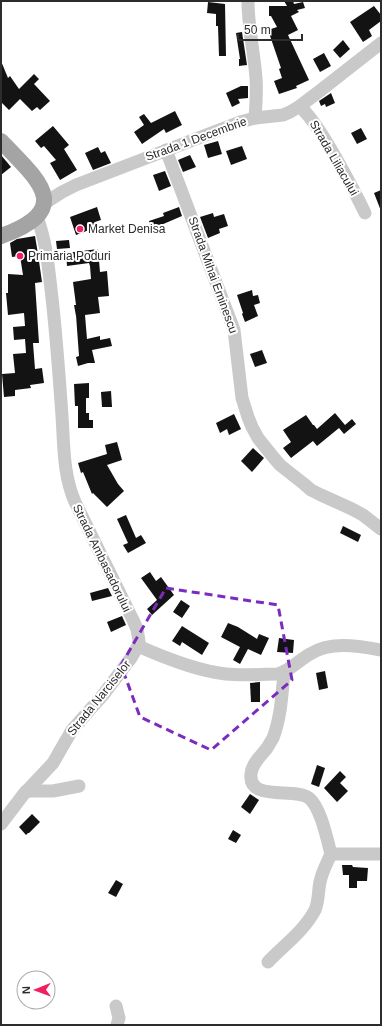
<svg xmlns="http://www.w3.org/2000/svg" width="382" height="1026" font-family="Helvetica,sans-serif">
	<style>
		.building { fill: #131313 }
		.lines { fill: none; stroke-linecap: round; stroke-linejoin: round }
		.minor { stroke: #c9c9c9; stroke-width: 13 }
		.major { stroke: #a4a4a4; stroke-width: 16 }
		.marked { fill: none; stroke: #7b2cbf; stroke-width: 3; stroke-dasharray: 8 5; stroke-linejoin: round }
		.poi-dot { fill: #f21e5e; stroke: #fff; stroke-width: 1.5 }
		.labels { text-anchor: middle; stroke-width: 4; stroke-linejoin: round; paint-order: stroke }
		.street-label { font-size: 12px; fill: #2c2c2c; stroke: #fff }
		.poi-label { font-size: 12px; fill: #2c2c2c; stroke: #fff; text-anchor: start }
	</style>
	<rect width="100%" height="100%" fill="#fff"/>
	<g class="building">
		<polygon points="284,1 293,1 294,4 303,2 305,8 297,10 299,12 291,16 298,30 288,35 309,80 296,86 297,88 279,94 274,81 282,78 279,69 281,68 268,30 277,27 271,16 269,16 269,6 287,6"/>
		<polygon points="208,2 225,4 226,56 219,56 218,26 216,26 216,14 207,13"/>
		<polygon points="374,6 381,15 381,21 369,30 372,36 363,42 350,22"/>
		<polygon points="242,32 247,65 239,66 239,59 240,59 236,33"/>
		<polygon points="343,40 350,49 340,58 333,50"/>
		<polygon points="324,53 331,66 320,72 313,59"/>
		<polygon points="1,61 8,78 10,76 19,89 34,74 39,79 34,84 50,101 40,110 37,107 32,111 20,99 9,110 1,102"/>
		<polygon points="241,86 248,86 248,98 238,99 240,103 232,107 226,93"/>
		<polygon points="331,93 335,103 326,107 325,104 321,106 319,101"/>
		<polygon points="175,111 182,125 166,133 164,129 142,144 134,132 144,125 139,117 144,114 151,123"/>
		<polygon points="53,126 69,145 64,149 77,170 60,180 50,163 56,160 44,146 41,148 35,141"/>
		<polygon points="361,128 367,139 357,144 351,133"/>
		<polygon points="218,141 222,154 208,158 204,145"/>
		<polygon points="242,146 247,159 231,165 226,151"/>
		<polygon points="98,147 101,153 105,151 111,163 93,170 85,153"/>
		<polygon points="1,155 11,167 1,175"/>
		<polygon points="190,155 196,167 183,172 178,160"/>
		<polygon points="165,171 171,186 159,191 153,175"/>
		<polygon points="381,190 381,211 374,193"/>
		<polygon points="97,207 101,220 95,222 97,227 76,235 70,217"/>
		<polygon points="179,207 182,216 161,225 162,230 153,233 149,221 164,216 163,213"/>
		<polygon points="213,213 214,217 224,214 228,226 219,229 220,233 208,238 200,217"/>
		<polygon points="35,236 38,254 42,282 35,283 39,343 33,343 35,369 42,368 44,383 30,385 31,388 15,390 15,396 4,397 2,374 15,373 13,354 26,353 25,339 14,340 13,327 25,326 24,313 8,315 6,293 8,293 8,274 23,275 20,256 12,257 10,243 17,239"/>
		<polygon points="69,240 70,248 57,249 56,241"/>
		<polygon points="98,249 100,272 107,271 109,296 98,297 100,313 85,315 87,339 100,336 100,340 110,338 112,346 92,350 95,363 88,363 78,366 76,357 79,356 76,315 76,316 74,305 76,305 73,282 91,279 90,266 89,263 67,266 66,253"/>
		<polygon points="252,290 253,296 258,295 260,303 254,305 258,316 245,322 242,314 243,313 237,295"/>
		<polygon points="262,350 267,363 255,367 250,354"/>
		<polygon points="89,383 89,398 86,398 86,413 89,413 89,420 93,420 93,428 78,428 78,406 75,406 74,384"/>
		<polygon points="111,391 112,407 102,407 101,392"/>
		<polygon points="335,413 345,425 352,419 356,424 344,434 339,428 317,446 313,441 291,458 283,448 291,442 283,430 306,415 313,425 314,425 317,429"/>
		<polygon points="234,414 241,429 229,435 227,429 220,433 216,423"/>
		<polygon points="117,442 122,460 107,465 118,484 124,491 107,507 93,493 92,494 83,472 81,473 78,463 107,454 105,445"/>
		<polygon points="253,448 264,458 252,472 241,461"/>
		<polygon points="126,515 136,538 141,535 146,543 128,553 123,545 128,543 117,519"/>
		<polygon points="343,526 361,535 358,542 340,533"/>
		<polygon points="150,572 156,581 161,577 174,595 152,615 147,609 157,600 141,578"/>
		<polygon points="108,588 112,596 92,601 90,593"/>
		<polygon points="181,600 190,606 182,618 173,612"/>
		<polygon points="122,616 126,625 111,632 107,622"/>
		<polygon points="228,623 238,627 257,639 259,634 269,638 261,655 248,649 240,664 233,660 240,647 221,637"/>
		<polygon points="182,626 209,643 202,655 182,642 180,646 172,641"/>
		<polygon points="279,638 294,640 293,653 277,652"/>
		<polygon points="325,671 328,688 319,690 316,673"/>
		<polygon points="260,682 260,702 251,702 250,683"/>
		<polygon points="317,765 325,768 319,787 311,784"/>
		<polygon points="340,771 346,777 340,783 348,791 337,802 324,788"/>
		<polygon points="250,794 259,800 250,814 241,807"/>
		<polygon points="32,814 40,822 29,833 28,833 26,835 19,827"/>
		<polygon points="233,830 241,835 236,843 228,839"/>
		<polygon points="342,865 352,865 353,867 368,868 367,881 357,881 357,888 349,888 349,875 343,875"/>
		<polygon points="116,880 123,884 116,897 108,893"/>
	</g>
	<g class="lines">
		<g class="minor">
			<path d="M248 1C248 27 254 52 256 78 257 91 256 105 255 118"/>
			<path d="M300 106C315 122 325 139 336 158 346 176 356 194 365 213"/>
			<polyline points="166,150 234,330 242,398 248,417 252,427 258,438 274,458 280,465 304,484 311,490 321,495 352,509 363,515 381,529"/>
			<polyline points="45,203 62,192 76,185 240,122 255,118 283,115 290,112 300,106 321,90 381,43"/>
			<path d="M138 646C165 658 197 671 226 674 243 676 261 674 278 674 291 670 299 660 310 654 331 641 358 646 381 650"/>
			<path d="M284 672C282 694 281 717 273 738 271 741 269 745 267 748 261 756 252 763 251 774 248 802 295 787 309 798 321 808 327 839 331 854H381"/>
			<polyline points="26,791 53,791 79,786"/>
			<path d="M1 824 23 795 53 763 72 730 103 695 131 658 138 646 139 641 137 629 133 620 75 502C63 475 64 445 62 416 59 373 56 331 51 289 48 263 46 241 37 217"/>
			<path d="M268 962C284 945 304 931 315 910 319 901 318 891 320 882 322 872 327 863 331 854"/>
			<polyline points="116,1006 119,1018 117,1025"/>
		</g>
		<path class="major" d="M1 141C38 180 76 209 1 236"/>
	</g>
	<path class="marked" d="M166 588 278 605 292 680 211 750 140 717 121 665Z"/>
	<g class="poi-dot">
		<circle cx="80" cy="229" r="4"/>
		<circle cx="20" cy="256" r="4"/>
	</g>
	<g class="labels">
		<g class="street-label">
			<text transform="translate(196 139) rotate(-20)" y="4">Strada 1 Decembrie</text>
			<text transform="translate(334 158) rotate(60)" y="4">Strada Liliacului</text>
			<text transform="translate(213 275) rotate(70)" y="4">Strada Mihai Eminescu</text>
			<text transform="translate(102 558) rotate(64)" y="4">Strada Ambasadorului</text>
			<text transform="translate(99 698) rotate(-51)" y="4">Strada Narciselor</text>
		</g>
		<g class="poi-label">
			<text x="88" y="233">Market Denisa</text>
			<text x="28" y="260">Primăria Poduri</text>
		</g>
	</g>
	<rect width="382" height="1026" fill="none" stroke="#2c2c2c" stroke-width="4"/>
	<g transform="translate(36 990) rotate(269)"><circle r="19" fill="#ffffff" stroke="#ababab"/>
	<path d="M0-3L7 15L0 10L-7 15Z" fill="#f21e5e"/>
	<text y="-6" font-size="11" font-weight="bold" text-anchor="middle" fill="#2c2c2c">N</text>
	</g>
	<path d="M238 34v6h64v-6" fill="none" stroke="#2c2c2c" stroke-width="2"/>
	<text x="244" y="34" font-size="12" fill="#2c2c2c" stroke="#ffffff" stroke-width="3" paint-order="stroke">50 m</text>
</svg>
